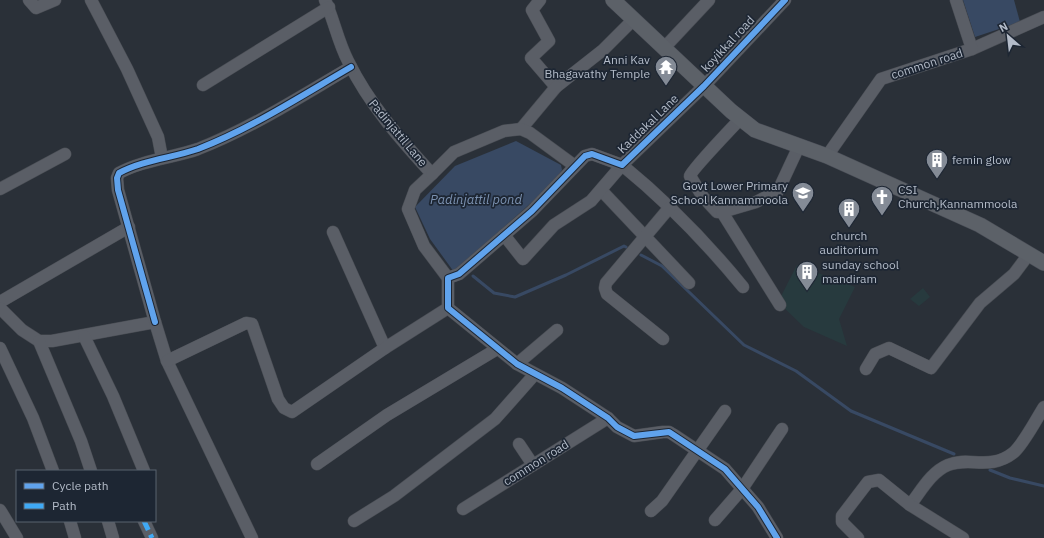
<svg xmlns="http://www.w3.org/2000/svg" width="1044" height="538" font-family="'IBM Plex Sans',sans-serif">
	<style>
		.green { fill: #273a3e }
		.water { fill: #384963 }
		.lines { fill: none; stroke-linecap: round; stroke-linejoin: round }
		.stream { stroke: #384963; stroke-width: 3 }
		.minor-casing { stroke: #484c53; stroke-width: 13 }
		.major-casing { stroke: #484c55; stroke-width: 16 }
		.minor { stroke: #5a5e66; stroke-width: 12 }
		.major { stroke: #5c6168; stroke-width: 15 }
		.quiet { stroke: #3fa9f5; stroke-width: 5; stroke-dasharray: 10 5; stroke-linecap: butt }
		.cycleway-casing { stroke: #1d2633; stroke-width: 8 }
		.cycleway { stroke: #60a3ed; stroke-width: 6 }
		.labels { text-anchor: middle; stroke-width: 3.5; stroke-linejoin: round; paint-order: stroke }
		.street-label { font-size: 12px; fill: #b4bcc9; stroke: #1d2633 }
		.poi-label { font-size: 12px; fill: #b4bcc9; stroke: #1d2633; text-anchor: start }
		.water-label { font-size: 13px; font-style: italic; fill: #7c92b1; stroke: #1d2633 }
	</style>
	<rect width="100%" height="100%" fill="#2a3038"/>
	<g class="green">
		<polygon points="797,265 855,287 839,319 847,346 804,327 778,302"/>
		<polygon points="923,288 930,297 919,306 910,299"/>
	</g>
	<g class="water">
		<polygon points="963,0 1014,0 1020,22 975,37"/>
		<polygon points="516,141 561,165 562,170 552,184 454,272 430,239 415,207 455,166"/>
	</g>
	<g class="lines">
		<g class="stream">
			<polyline points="641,255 662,266 744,345 796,371 851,411 954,454"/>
			<polyline points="473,276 494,293 515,297 566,275 624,246 626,247"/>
			<polyline points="990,470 1010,478 1044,486"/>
		</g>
		<g class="minor-casing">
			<g id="minor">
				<polyline points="29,0 36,8 55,0"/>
				<polyline points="91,0 127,69 158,137 162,158"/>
				<path d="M325 0C334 20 338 42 348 61 369 104 400 139 432 174L415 190 408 209 424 246 448 278"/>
				<polyline points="540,0 532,10 549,41 531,58 556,87 603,50 634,19"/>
				<polyline points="664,48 709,0"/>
				<polyline points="972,49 1044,17"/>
				<polyline points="203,85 329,7"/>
				<polyline points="521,129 556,87"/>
				<polyline points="827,156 881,79 972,49 956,0"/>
				<polyline points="432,174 454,152 504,131 521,129 530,133 575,166"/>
				<polyline points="0,189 65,154"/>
				<polyline points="601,190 689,283"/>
				<path d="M722 212H717L703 197 690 176C692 169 733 127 741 118"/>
				<polyline points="333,232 385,348"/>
				<path d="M504 235 523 259 554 225 591 201 622 165C666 201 707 243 743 287"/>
				<polyline points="448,278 459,274 532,211 585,156 592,154 622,165 704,86 785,0"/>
				<polyline points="448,278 448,308 517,364 562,388 608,418 617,427 634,436 663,432 669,432 674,435 725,469 758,507 777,538"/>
				<polyline points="0,302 129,227"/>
				<polyline points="780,305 722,212 756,202 778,191 799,146"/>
				<polyline points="0,308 22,330 39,341 52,341 155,322 167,361 252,538"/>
				<path d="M155 322 118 190 117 178 119 173C143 160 172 158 198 149 252 128 301 96 351 67"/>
				<polyline points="84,336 113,396 144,471"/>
				<polyline points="663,339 607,294 605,288 606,283 670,207"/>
				<polyline points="39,341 81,441 91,471"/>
				<polyline points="0,348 33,418 53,471"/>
				<polyline points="167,361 246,323 252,324 278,399 284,408 292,412 385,348 448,308"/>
				<polyline points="517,364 557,330"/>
				<polyline points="866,369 875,354 889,348 931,368 980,303 1014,274 1029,254"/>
				<polyline points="519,444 533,465"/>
				<polyline points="317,464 387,415 497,349"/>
				<path d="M910 505C921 491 931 472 948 465 969 456 990 471 1013 453 1023 445 1037 418 1044 407"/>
				<polyline points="463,509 608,418"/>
				<polyline points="0,510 17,538"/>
				<polyline points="651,511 662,501 725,411"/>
				<polyline points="715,520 742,489 782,429"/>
				<polyline points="70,521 75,538"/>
				<polyline points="108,521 113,538"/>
				<polyline points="144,521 152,538"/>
				<polyline points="354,521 394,496 495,419 535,374"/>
				<polyline points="858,538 842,522 842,516 868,482 879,480 910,505 963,538"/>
			</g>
		</g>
		<g class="major-casing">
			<polyline id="major" points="613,0 731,111 755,130 827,156 980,225 1044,263"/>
		</g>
		<use href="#minor" class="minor"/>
		<use href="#major" class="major"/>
		<polyline class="quiet" points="144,521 152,538"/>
		<g class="cycleway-casing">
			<g id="cycleway">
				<path d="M155 322 118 190 117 178 119 173C143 160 172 158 198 149 252 128 301 96 351 67"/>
				<polyline points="777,538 758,507 725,469 669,432 634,436 617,427 608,418 562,388 517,364 448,308 448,278 459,274 532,211 585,156 592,154 622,165 704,86 785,0"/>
			</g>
		</g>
		<use href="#cycleway" class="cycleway"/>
	</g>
	<defs>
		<g id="temple-pin" transform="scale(1.15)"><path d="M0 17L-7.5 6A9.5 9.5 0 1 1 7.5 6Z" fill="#848b96" stroke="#1d2633"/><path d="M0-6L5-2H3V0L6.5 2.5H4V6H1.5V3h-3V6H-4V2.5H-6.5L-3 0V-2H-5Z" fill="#fff"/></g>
		<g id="building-pin" transform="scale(1.15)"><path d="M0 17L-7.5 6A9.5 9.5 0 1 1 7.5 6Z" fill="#848b96" stroke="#1d2633"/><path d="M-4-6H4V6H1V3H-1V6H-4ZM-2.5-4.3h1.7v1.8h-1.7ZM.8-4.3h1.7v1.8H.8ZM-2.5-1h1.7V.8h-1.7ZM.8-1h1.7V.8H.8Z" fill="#fff"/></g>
		<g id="school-pin" transform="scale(1.15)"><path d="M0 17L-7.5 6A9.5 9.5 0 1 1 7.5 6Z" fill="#848b96" stroke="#1d2633"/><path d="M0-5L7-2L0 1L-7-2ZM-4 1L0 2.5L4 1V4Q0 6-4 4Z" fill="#fff"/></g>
		<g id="church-pin" transform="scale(1.15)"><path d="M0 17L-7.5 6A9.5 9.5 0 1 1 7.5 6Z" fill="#848b96" stroke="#1d2633"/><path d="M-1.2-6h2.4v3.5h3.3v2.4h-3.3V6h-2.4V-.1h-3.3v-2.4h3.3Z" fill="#fff"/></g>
	</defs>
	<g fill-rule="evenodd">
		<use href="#temple-pin" x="666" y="67"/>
		<use href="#building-pin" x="937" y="160"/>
		<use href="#school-pin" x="803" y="193"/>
		<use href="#church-pin" x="882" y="197"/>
		<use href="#building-pin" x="849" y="209"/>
		<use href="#building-pin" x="807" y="272"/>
	</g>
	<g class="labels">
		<g class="street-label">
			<text transform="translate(728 44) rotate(-47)" y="4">koyikkal road</text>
			<text transform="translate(927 64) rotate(-18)" y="4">common road</text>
			<text transform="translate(648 124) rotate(-44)" y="4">Kaddakal Lane</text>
			<text transform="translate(398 133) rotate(50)" y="4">Padinjattil Lane</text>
			<text transform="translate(536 463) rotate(-32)" y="4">common road</text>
		</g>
		<g class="poi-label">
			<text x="650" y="64" text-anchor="end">Anni Kav<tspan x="650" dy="14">Bhagavathy Temple</tspan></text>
			<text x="952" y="164">femin glow</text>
			<text x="788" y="190" text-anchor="end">Govt Lower Primary<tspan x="788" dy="14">School Kannammoola</tspan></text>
			<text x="898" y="194">CSI<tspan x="898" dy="14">Church,Kannammoola</tspan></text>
			<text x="849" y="240" text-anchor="middle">church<tspan x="849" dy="14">auditorium</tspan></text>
			<text x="822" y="269">sunday school<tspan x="822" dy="14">mandiram</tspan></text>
		</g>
		<g class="water-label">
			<text x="476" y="204">Padinjattil pond</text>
		</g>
	</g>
	<rect x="16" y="470" width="140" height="52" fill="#1d2633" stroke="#59626f"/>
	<rect x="24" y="483" width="20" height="6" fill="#60a3ed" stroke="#59626f"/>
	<text x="52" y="490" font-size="12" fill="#b4bcc9">Cycle path</text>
	<rect x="24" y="503" width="20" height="6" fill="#3fa9f5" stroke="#59626f"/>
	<text x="52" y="510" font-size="12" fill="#b4bcc9">Path</text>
	<g transform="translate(1008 36) rotate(332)" stroke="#1d2633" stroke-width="3" paint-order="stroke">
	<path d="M0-3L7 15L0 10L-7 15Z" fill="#b4bcc9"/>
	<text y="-6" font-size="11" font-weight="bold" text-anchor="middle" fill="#b4bcc9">N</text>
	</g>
</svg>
